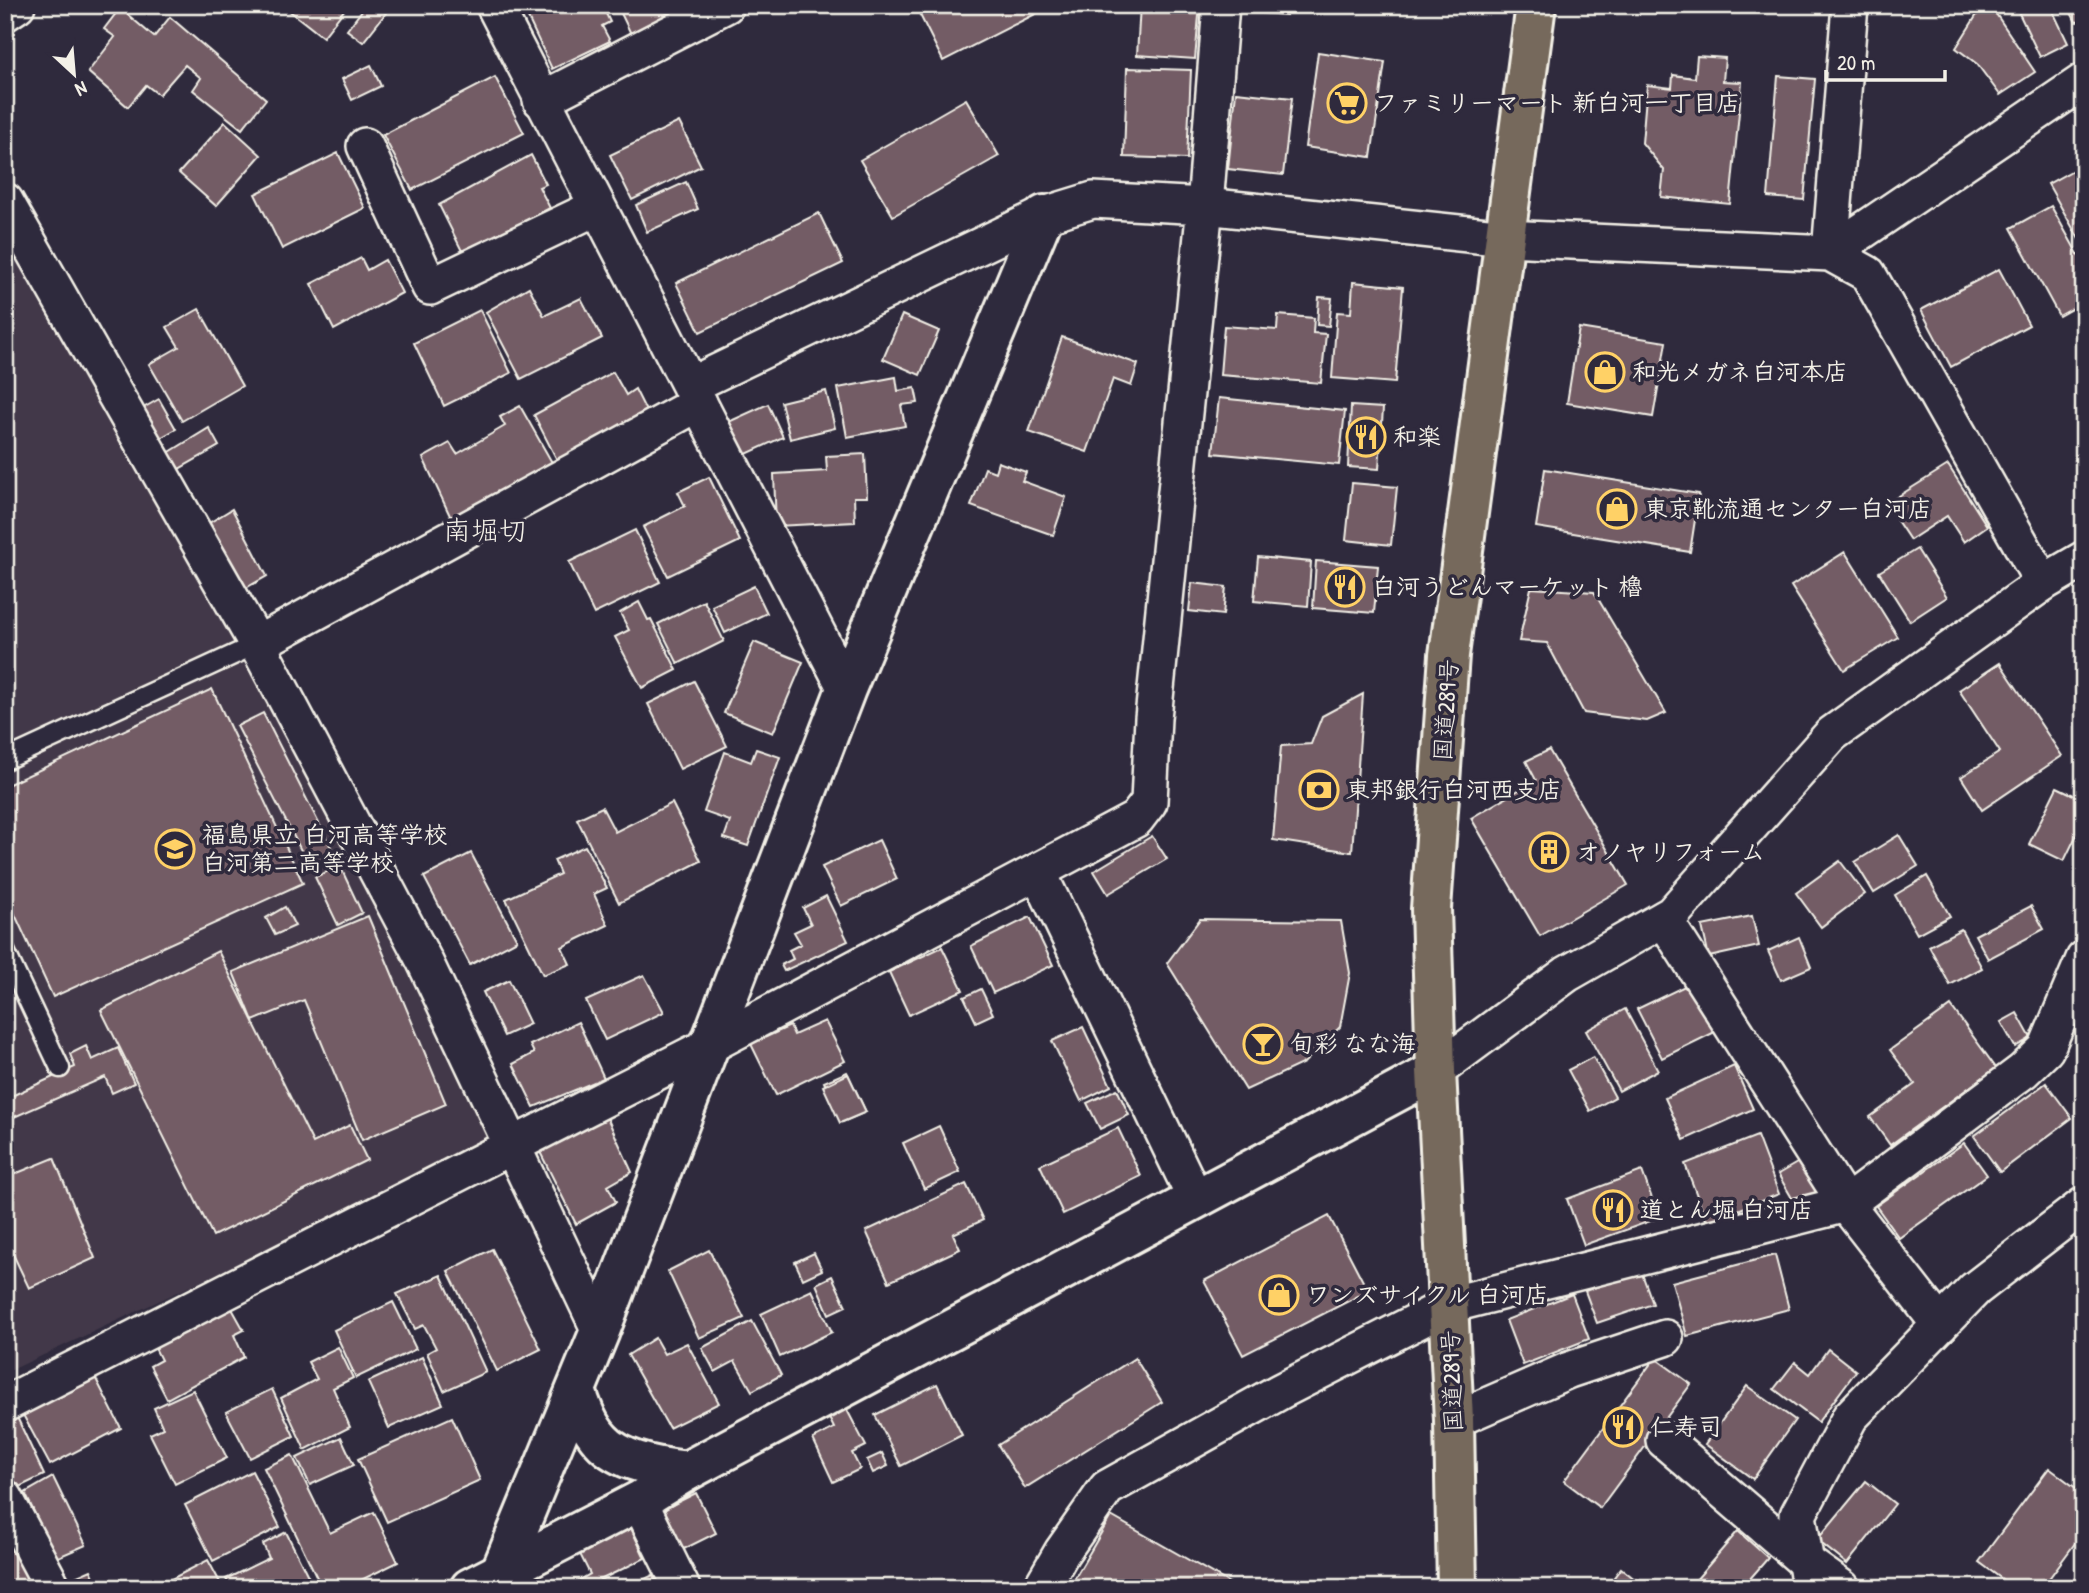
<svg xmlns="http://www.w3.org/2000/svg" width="2089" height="1593" font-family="'Patrick Hand','Klee One',sans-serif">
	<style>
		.built { fill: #433949 }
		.building { fill: #735b65; stroke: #f4f1e8; stroke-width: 2 }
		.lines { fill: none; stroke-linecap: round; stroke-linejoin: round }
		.lane-casing { stroke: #f4f1e8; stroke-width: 23 }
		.street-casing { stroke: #f4f1e8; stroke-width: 40 }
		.secondary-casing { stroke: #f4f1e8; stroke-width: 44 }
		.highway-casing { stroke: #f4f1e8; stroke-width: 44 }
		.lane { stroke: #2f2a3d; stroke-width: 18 }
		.street { stroke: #2f2a3d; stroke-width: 35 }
		.secondary { stroke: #2f2a3d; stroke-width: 38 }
		.highway { stroke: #76695c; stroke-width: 38 }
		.labels { text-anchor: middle; stroke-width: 7; stroke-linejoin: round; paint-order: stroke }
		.poi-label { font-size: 24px; font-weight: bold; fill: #f4f1e8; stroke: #2f2a3d; text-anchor: start }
		.street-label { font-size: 24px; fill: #f4f1e8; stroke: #2f2a3d }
		.quarter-label { font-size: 28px; fill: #f4f1e8; stroke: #2f2a3d }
	</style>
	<rect width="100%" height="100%" fill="#2f2a3d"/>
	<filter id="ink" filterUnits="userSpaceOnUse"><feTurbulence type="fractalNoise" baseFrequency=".0143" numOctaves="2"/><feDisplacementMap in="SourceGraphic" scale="14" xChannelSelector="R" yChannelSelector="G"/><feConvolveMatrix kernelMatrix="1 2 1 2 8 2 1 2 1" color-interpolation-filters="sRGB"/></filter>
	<g filter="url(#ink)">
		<polygon class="built" points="5,242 249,668 498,1142 5,1373"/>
		<g class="building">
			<polygon points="282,5 348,5 323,37"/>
			<polygon points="366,5 384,5 389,9 363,42 347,30"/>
			<polygon points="556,5 602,5 610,22 602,26 610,41 552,69 528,18"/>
			<polygon points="617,5 669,5 673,14 631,34"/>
			<polygon points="915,5 1053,5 943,61"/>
			<polygon points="1140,5 1200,5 1195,59 1137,55"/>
			<polygon points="1225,5 1286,5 1286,15 1225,10"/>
			<polygon points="1983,5 1990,5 2035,72 2000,95 1977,64 1956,48"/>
			<polygon points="2015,5 2050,5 2068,43 2040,57"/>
			<polygon points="2067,5 2084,5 2084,21 2076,22"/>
			<polygon points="120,8 154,37 170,17 266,99 242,129 193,90 201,78 185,65 159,95 146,85 128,107 88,72 115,37 104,29"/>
			<polygon points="1318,52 1385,62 1371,157 1305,147"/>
			<polygon points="1697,56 1725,58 1723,81 1742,82 1730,204 1661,197 1664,170 1642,143 1647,85 1672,88 1673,75 1695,78"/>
			<polygon points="371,65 381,86 352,100 342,79"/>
			<polygon points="1127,68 1191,70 1187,159 1124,157"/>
			<polygon points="1778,76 1815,79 1804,200 1768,197"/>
			<polygon points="495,77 524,133 412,190 383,135"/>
			<polygon points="1236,92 1292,98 1283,175 1228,169"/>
			<polygon points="966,99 999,156 893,216 860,160"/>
			<polygon points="225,122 261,155 216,206 179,173"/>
			<polygon points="679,122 701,166 632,200 610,155"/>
			<polygon points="338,153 365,208 282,249 255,194"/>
			<polygon points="531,155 546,184 539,187 550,208 463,253 439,205"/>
			<polygon points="2075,169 2084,184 2084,248 2048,184"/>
			<polygon points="686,182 698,209 647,232 636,205"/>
			<polygon points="2051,206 2084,265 2084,302 2059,316 2011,228"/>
			<polygon points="819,213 843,263 700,332 676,283"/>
			<polygon points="361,258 367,270 385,260 402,293 334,330 311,284"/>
			<polygon points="1999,269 2029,325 1951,367 1921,310"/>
			<polygon points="1353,282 1403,287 1395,383 1332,378 1337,312 1351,313"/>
			<polygon points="529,287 544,316 581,298 602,338 521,379 486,312"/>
			<polygon points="1319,297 1332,298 1329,326 1317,325"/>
			<polygon points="199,309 242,386 182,421 149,364 179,347 167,327"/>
			<polygon points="480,310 511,373 444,406 414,343"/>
			<polygon points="2084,311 2084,331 2076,315"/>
			<polygon points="902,315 939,331 920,375 883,359"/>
			<polygon points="1278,315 1314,318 1313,333 1326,334 1321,383 1220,375 1224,326 1277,330"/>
			<polygon points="1579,328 1666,342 1653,417 1567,403"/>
			<polygon points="1062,337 1138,364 1131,386 1113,379 1087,452 1029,432"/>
			<polygon points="613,372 626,395 635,389 647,413 558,462 534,415"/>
			<polygon points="896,377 898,391 915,388 918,403 901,405 905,426 847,437 838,388"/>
			<polygon points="826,391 835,428 790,439 781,402"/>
			<polygon points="1219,398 1345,411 1339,465 1213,453"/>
			<polygon points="159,399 176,429 155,441 138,411"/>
			<polygon points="768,404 783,437 740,457 724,424"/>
			<polygon points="520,406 554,466 452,520 423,458 450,443 457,454 505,426 500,417"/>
			<polygon points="1351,406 1383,408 1379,469 1348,467"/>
			<polygon points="209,428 219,446 177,470 168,453"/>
			<polygon points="865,454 867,497 854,497 855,522 776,526 774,474 827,471 826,456"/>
			<polygon points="998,462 1026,472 1022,481 1066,497 1053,535 971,506 985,468 995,472"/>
			<polygon points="1948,465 1987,526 1964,542 1947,516 1910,540 1886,504"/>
			<polygon points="1545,469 1699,494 1690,552 1536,527"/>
			<polygon points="709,477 740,541 668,576 643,527 685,506 678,492"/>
			<polygon points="1352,483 1397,487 1391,545 1346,540"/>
			<polygon points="232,509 267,576 246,588 209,523"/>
			<polygon points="635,530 660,582 594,614 569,562"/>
			<polygon points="1917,549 1947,597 1910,621 1879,572"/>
			<polygon points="1845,552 1898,637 1844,670 1791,586"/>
			<polygon points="1258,557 1311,562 1308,606 1254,601"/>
			<polygon points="1316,561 1378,566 1374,613 1313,608"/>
			<polygon points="1192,583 1226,587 1223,615 1189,611"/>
			<polygon points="754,586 767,613 725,633 712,606"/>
			<polygon points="1531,588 1594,592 1666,713 1647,721 1584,713 1547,643 1519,641"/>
			<polygon points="704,601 724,641 678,664 658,624"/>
			<polygon points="639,602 648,620 651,619 677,670 642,688 615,637 629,630 620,613"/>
			<polygon points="754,642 803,662 773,733 724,713"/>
			<polygon points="2000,663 2062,756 1982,810 1961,777 2000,752 1959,690"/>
			<polygon points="694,681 727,746 680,769 648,704"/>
			<polygon points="212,689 303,883 53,997 5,893 5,786"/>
			<polygon points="1363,694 1352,852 1273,840 1281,746 1311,744 1322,716"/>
			<polygon points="263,713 335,855 310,868 237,726"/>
			<polygon points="756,749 780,757 748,846 724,838 730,821 704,812 725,752 751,762"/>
			<polygon points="1549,750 1628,885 1540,936 1471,818 1536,780 1526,761"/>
			<polygon points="2057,787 2084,800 2084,820 2064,861 2029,844"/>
			<polygon points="672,803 701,861 619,903 577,819 602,807 615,832"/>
			<polygon points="1899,835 1918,866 1874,893 1855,862"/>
			<polygon points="1152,836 1167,859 1108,894 1094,871"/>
			<polygon points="879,840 897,879 841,906 822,867"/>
			<polygon points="585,846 607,888 594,894 608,925 562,947 570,964 543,975 506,899 560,874 554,860"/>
			<polygon points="471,853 517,940 470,965 424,877"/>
			<polygon points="1840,861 1865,894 1821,927 1796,893"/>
			<polygon points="340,866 362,913 338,925 315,877"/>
			<polygon points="1927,876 1950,916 1917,934 1895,895"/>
			<polygon points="826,896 848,941 784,971 781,965 793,959 789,950 801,944 794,932 811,924 803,908"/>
			<polygon points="2031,906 2044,929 1988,959 1975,935"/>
			<polygon points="285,907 295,926 275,935 266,918"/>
			<polygon points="368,916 446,1104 362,1140 304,1000 253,1021 233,972"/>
			<polygon points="1752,916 1759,946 1709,957 1702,926"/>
			<polygon points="1030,917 1053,965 993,993 971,946"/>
			<polygon points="1200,919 1341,921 1350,973 1340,1027 1304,1063 1246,1090 1167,963"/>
			<polygon points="1961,929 1982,968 1950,985 1929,946"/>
			<polygon points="1799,937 1811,967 1781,980 1768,951"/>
			<polygon points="942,947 963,990 909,1015 889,972"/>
			<polygon points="218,951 313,1143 350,1125 367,1160 213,1236 101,1010"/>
			<polygon points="644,975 664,1012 605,1040 586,1001"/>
			<polygon points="509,980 530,1024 504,1036 483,992"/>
			<polygon points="1691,983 1715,1032 1662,1058 1637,1009"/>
			<polygon points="981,989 993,1014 976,1022 964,997"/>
			<polygon points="1951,1006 1996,1068 1890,1145 1870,1117 1915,1084 1890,1050"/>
			<polygon points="1625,1009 1658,1070 1619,1091 1586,1031"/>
			<polygon points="2017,1013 2031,1038 2015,1047 2001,1022"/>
			<polygon points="825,1021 845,1061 776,1095 751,1044 790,1026 794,1035"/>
			<polygon points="578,1022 604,1078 534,1107 513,1064 534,1053 530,1045"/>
			<polygon points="1083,1027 1111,1086 1081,1101 1052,1041"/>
			<polygon points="86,1046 92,1060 118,1048 134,1083 112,1093 105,1077 5,1121 5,1099 75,1067 70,1054"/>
			<polygon points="1593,1057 1615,1097 1590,1111 1568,1070"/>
			<polygon points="1734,1066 1753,1109 1684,1140 1665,1098"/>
			<polygon points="847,1072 866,1112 843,1122 824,1082"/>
			<polygon points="848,1074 866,1112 840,1123 823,1086"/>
			<polygon points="2046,1083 2072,1118 2000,1172 1974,1136"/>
			<polygon points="1117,1089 1129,1115 1100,1129 1087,1103"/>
			<polygon points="605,1113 632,1172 608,1186 616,1202 576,1224 537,1146"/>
			<polygon points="939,1126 960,1172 924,1189 903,1143"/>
			<polygon points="1118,1128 1141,1176 1063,1214 1040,1165"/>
			<polygon points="1757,1136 1779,1194 1707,1222 1685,1164"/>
			<polygon points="1964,1143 1987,1175 1899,1238 1876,1206"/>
			<polygon points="54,1158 95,1258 29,1288 13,1254 5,1258 5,1178"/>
			<polygon points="1804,1159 1822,1190 1796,1205 1778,1174"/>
			<polygon points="1642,1171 1659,1218 1584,1245 1567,1199"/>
			<polygon points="966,1184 983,1220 953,1234 960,1249 889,1282 866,1231"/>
			<polygon points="1329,1216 1368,1291 1243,1355 1204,1281"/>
			<polygon points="492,1249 541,1349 497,1371 448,1271"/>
			<polygon points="709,1250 744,1318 699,1338 668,1271"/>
			<polygon points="814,1253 822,1270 803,1279 795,1262"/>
			<polygon points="1775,1255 1789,1309 1687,1336 1672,1282"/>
			<polygon points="1641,1271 1653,1304 1597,1323 1585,1291"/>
			<polygon points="441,1275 486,1372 444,1391 427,1353 436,1348 424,1325 415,1329 397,1294"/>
			<polygon points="832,1276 846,1306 829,1314 816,1284"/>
			<polygon points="812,1290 832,1332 780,1357 761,1314"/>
			<polygon points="1572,1294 1589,1339 1523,1365 1506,1320"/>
			<polygon points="393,1302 416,1349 356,1378 334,1330"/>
			<polygon points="230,1305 244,1330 234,1335 244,1357 167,1399 150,1366 161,1360 154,1346"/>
			<polygon points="752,1321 781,1375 752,1391 735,1361 715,1372 702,1348"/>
			<polygon points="655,1338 664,1354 687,1343 719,1403 669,1428 628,1355"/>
			<polygon points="338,1347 353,1378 333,1388 350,1427 305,1450 281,1398 317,1379 308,1362"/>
			<polygon points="1828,1349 1856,1371 1818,1422 1774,1389 1795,1362 1810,1374"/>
			<polygon points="422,1357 443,1404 389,1428 368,1382"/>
			<polygon points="1135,1358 1162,1402 1025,1488 998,1445"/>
			<polygon points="1655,1358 1691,1384 1600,1508 1564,1481"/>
			<polygon points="94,1375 121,1428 50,1465 22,1413"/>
			<polygon points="937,1384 962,1435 901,1466 875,1415"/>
			<polygon points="1747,1386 1795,1420 1753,1479 1705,1444"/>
			<polygon points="272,1389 294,1436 250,1458 226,1412"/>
			<polygon points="193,1390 227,1458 175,1484 150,1434 163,1428 154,1408"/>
			<polygon points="846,1408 866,1446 852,1453 860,1469 833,1482 813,1439 834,1428 828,1416"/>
			<polygon points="16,1415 44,1475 13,1490 5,1474 5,1421"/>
			<polygon points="452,1417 480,1480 387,1522 358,1459"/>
			<polygon points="341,1437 354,1465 310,1485 297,1458"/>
			<polygon points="882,1453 888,1466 873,1473 867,1460"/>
			<polygon points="292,1455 330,1533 374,1512 398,1562 345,1588 322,1588 264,1468"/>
			<polygon points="2049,1468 2084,1494 2084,1531 2042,1588 2014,1588 1979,1562"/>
			<polygon points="252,1471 280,1527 213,1561 185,1505"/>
			<polygon points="53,1477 86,1545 56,1558 25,1493"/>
			<polygon points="1866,1481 1895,1504 1847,1564 1817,1540"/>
			<polygon points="696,1493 716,1533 674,1554 654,1514"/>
			<polygon points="1111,1516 1238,1588 1069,1588"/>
			<polygon points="631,1528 645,1558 600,1580 604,1588 575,1588 573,1584 590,1574 580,1554"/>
			<polygon points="1738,1531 1768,1558 1742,1588 1689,1588"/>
			<polygon points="286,1532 314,1588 231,1588 226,1579 269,1558 263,1544"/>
			<polygon points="18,1543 40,1588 5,1588 5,1550"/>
			<polygon points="208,1560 223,1588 154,1588"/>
			<polygon points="1621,1568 1646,1588 1606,1588"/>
			<polygon points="91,1570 99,1588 70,1588 66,1581"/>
			<polygon points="653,1575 659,1588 626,1588"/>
		</g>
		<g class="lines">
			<g class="lane-casing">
				<g id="lane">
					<polyline points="5,760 257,644"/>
					<polyline points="5,951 60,1068"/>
				</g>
			</g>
			<g class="street-casing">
				<g id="street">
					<polyline points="494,5 846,689"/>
					<polyline points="5,13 17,5"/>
					<polyline points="541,100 726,5"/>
					<polyline points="365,146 430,287 597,207"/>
					<polyline points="5,201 257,644 424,960 600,1331"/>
					<polyline points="1830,253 2084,81"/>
					<polyline points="1830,253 1850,5"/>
					<polyline points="691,385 1044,215 1093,200 1205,206 1506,238 1830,253 1868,274 2043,583"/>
					<polyline points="257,644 699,403"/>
					<polyline points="1038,872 1195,1198"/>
					<polyline points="1664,919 1846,1204 1940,1325"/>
					<polyline points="1436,1071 1567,974 1672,914 1832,734 2043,583 2084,559"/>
					<polyline points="5,1404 712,1044 1136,819 1149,802 1153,718 1205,206 1221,5"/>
					<polyline points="1454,1420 1569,1370 1665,1338"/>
					<polyline points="1664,1440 1807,1563 1842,1588"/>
					<polyline points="5,1498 53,1588"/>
					<polyline points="639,1501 682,1588"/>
					<polyline points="1041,1588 1062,1552 1107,1488 1281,1391 1449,1305 1846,1204 2023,1071 2046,1049 2084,959"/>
					<polyline points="1810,1588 1798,1515 1850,1417 1975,1289 2084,1205"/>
				</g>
			</g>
			<g class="secondary-casing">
				<g id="secondary">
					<path d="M576 1391C582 1408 588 1426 601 1440 620 1462 659 1468 687 1471"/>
					<polyline points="501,1571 600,1331 846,689 1044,215"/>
					<polyline points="470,1588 639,1501 687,1471 1436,1071"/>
				</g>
			</g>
			<g class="highway-casing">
				<polyline id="highway" points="1457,1588 1454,1420 1436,1071 1431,909 1449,655 1536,5"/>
			</g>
			<use href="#lane" class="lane"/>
			<use href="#street" class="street"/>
			<use href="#secondary" class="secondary"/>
			<use href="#highway" class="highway"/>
		</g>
	</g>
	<defs>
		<g id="supermarket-ring" transform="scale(2.0125)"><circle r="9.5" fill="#2f2a3d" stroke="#ffd166" stroke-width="1.5"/><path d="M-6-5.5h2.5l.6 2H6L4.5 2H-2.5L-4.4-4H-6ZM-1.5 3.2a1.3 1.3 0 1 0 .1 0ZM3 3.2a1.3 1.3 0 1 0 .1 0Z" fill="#ffd166"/></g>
		<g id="shop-ring" transform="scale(2.0125)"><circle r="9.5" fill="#2f2a3d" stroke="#ffd166" stroke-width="1.5"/><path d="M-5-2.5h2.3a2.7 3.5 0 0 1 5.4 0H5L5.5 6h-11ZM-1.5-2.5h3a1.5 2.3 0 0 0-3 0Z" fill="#ffd166"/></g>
		<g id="restaurant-ring" transform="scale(2.0125)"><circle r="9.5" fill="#2f2a3d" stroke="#ffd166" stroke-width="1.5"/><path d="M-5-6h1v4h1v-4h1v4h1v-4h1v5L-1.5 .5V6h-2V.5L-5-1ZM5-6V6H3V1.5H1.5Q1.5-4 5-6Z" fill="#ffd166"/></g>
		<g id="bank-ring" transform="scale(2.0125)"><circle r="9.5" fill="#2f2a3d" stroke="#ffd166" stroke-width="1.5"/><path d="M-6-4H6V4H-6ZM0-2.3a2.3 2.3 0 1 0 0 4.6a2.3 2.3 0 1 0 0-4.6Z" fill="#ffd166"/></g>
		<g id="school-ring" transform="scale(2.0125)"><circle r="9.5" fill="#2f2a3d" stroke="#ffd166" stroke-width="1.5"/><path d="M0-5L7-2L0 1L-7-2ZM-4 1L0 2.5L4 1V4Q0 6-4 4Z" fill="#ffd166"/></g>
		<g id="building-ring" transform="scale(2.0125)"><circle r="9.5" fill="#2f2a3d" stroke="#ffd166" stroke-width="1.5"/><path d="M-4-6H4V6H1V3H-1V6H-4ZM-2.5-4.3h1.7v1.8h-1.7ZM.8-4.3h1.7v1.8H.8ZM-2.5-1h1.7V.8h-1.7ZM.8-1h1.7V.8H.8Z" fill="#ffd166"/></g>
		<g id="bar-ring" transform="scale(2.0125)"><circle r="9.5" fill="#2f2a3d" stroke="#ffd166" stroke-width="1.5"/><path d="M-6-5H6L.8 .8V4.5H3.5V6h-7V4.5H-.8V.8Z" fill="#ffd166"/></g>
	</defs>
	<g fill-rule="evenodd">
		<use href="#supermarket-ring" x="1347" y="103"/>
		<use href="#shop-ring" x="1605" y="372"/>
		<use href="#restaurant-ring" x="1366" y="437"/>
		<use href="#shop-ring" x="1617" y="509"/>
		<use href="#restaurant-ring" x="1345" y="587"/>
		<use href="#bank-ring" x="1319" y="790"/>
		<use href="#school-ring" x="175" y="849"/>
		<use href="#building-ring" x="1549" y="852"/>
		<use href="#bar-ring" x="1263" y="1044"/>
		<use href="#restaurant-ring" x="1613" y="1210"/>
		<use href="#shop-ring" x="1279" y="1295"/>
		<use href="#restaurant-ring" x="1623" y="1427"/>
	</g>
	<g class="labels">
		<g class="poi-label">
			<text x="1374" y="111">ファミリーマート 新白河一丁目店</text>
			<text x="1632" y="380">和光メガネ白河本店</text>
			<text x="1393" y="445">和楽</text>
			<text x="1644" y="517">東京靴流通センター白河店</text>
			<text x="1372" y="595">白河うどんマーケット 櫓</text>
			<text x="1346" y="798">東邦銀行白河西支店</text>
			<text x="202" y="843">福島県立 白河高等学校<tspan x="202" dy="28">白河第二高等学校</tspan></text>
			<text x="1576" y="860">オノヤリフォーム</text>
			<text x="1290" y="1052">旬彩 なな海</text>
			<text x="1640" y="1218">道とん堀 白河店</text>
			<text x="1306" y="1303">ワンズサイクル 白河店</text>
			<text x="1650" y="1435">仁寿司</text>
		</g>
		<g class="street-label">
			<text transform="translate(1446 710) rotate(-86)" y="8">国道289号</text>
			<text transform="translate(1452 1381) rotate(-92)" y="8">国道289号</text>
		</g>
		<g class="quarter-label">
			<text x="485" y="540">南堀切</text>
		</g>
	</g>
	<rect width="2089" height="1593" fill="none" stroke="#2f2a3d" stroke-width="28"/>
	<rect x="14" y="14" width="2061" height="1565" fill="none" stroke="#f4f1e8" stroke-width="2.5" filter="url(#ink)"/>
	<g transform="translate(74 74) rotate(154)" stroke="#2f2a3d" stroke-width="5" paint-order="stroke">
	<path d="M0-5L12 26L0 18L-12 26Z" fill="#f4f1e8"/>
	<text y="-10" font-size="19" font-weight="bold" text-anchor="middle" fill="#f4f1e8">N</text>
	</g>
	<path d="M1826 70v10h119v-10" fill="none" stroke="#f4f1e8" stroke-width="3.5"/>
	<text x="1837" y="70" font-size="21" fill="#f4f1e8" stroke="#2f2a3d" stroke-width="5" paint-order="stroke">20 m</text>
</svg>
